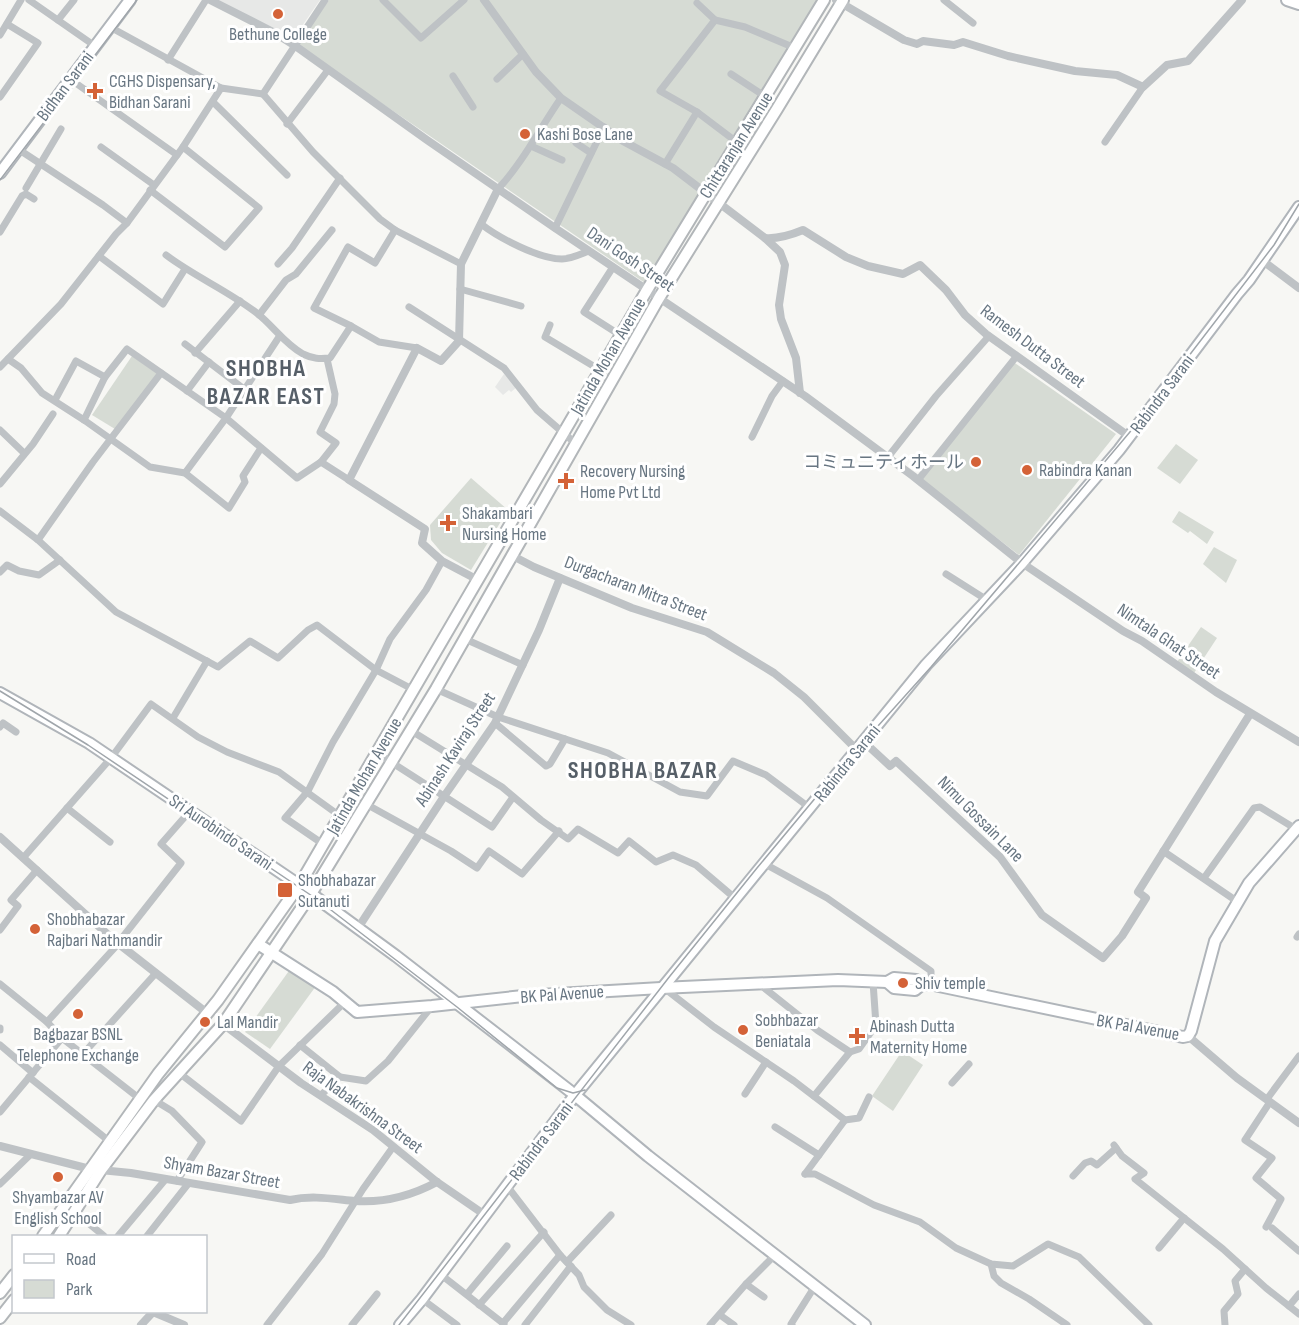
<svg xmlns="http://www.w3.org/2000/svg" width="1299" height="1325" font-family="'Sofia Sans Condensed','Noto Sans JP',sans-serif">
	<style>
		.built { fill: #e7e8e7 }
		.green { fill: #d6dbd4 }
		.lines { fill: none; stroke-linecap: round; stroke-linejoin: round }
		.secondary-casing { stroke: #b0b5ba; stroke-width: 14 }
		.primary-casing { stroke: #b2b6b9; stroke-width: 14 }
		.minor { stroke: #bec2c5; stroke-width: 7 }
		.tertiary { stroke: #bec2c5; stroke-width: 8 }
		.secondary { stroke: #fff; stroke-width: 10 }
		.primary { stroke: #fff; stroke-width: 10 }
		.tram { stroke: #a0a6ab; stroke-width: 1.5 }
		.poi-dot { fill: #d46237; stroke: #fff; stroke-width: 2 }
		.labels { text-anchor: middle; stroke-width: 6; stroke-linejoin: round; paint-order: stroke }
		.poi-label { font-size: 18px; fill: #687682; stroke: #fff; text-anchor: start }
		.street-label { font-size: 18px; fill: #687682; stroke: #fff }
		.district-label { font-size: 24px; font-weight: bold; letter-spacing: 1.5px; fill: #565f68; stroke: #fff }
	</style>
	<rect width="100%" height="100%" fill="#f7f7f4"/>
	<g class="built">
		<polygon points="217,0 320,0 293,39"/>
		<polygon points="504,374 517,387 511,392 509,390 503,395 495,387"/>
	</g>
	<g class="green">
		<polygon points="329,0 817,0 645,283 295,44"/>
		<polygon points="132,356 158,374 115,429 92,415"/>
		<polygon points="1012,361 1116,434 1019,555 918,477"/>
		<polygon points="1176,444 1198,460 1180,484 1157,468"/>
		<polygon points="471,478 508,510 471,570 442,553 431,540 430,525"/>
		<polygon points="1179,511 1214,532 1207,544 1190,531 1188,533 1172,522"/>
		<polygon points="1214,547 1237,560 1226,583 1203,564"/>
		<polygon points="1201,627 1217,638 1194,673 1177,662"/>
		<polygon points="291,968 316,986 270,1049 245,1032"/>
		<polygon points="902,1051 923,1065 893,1111 872,1096"/>
	</g>
	<g class="lines">
		<g class="secondary-casing">
			<g id="secondary">
				<polyline points="1287,0 1299,4"/>
				<polyline points="0,173 130,0"/>
				<polyline points="0,693 89,743 299,885 396,956 570,1091 648,1156 865,1325"/>
				<polyline points="258,944 333,992 357,1012 432,1006 523,996 661,988 838,980 887,982 894,978 916,980 921,985 934,985 1183,1037 1188,1036 1191,1031 1215,941 1249,883 1299,826"/>
				<polyline points="887,982 894,988 915,990 921,985"/>
				<polyline points="400,1325 422,1299 575,1095 926,665 1022,563 1119,450 1237,294 1249,280 1299,207"/>
			</g>
		</g>
		<g class="primary-casing">
			<g id="primary">
				<polyline points="43,1236 158,1074 218,1000 300,884 647,290 824,0"/>
				<polyline points="59,1236 101,1170 154,1100 223,1024 311,894 436,689 659,298 777,109 843,0"/>
				<polyline points="0,1293 14,1275"/>
				<polyline points="0,1318 14,1300"/>
			</g>
		</g>
		<g class="minor">
			<polyline points="29,0 95,46"/>
			<polyline points="383,0 421,38 464,0"/>
			<polyline points="944,0 973,23"/>
			<polyline points="697,3 715,20 660,91 697,112 738,143"/>
			<polyline points="58,20 74,0"/>
			<polyline points="715,20 745,27 795,48"/>
			<polyline points="110,27 221,88"/>
			<polyline points="0,35 21,0"/>
			<polyline points="168,60 206,0"/>
			<polyline points="731,74 766,97"/>
			<polyline points="453,76 473,107"/>
			<polyline points="70,79 177,155"/>
			<polyline points="497,79 523,54"/>
			<polyline points="263,94 313,152 380,219 395,230 461,264"/>
			<polyline points="0,97 38,43 7,24"/>
			<polyline points="213,102 287,175"/>
			<polyline points="287,124 328,70"/>
			<polyline points="1105,142 1143,87"/>
			<polyline points="576,143 591,153"/>
			<polyline points="531,146 562,160"/>
			<polyline points="101,147 154,185"/>
			<polyline points="18,149 103,205 127,223"/>
			<polyline points="665,164 697,112"/>
			<polyline points="26,188 61,129"/>
			<path d="M498 189C524 161 540 128 561 98"/>
			<polyline points="150,190 225,247 259,208 183,147"/>
			<path d="M481 224C499 238 539 259 562 259 571 259 581 254 589 251"/>
			<polyline points="555,228 604,127"/>
			<polyline points="395,230 375,263 348,247 314,308 351,326 379,342 417,348"/>
			<polyline points="0,232 22,196 26,194 34,199"/>
			<path d="M166 255C195 277 229 291 258 314 273 326 285 344 303 354 313 359 320 359 330 358L351 326"/>
			<polyline points="99,256 163,304 185,269"/>
			<polyline points="278,264 292,248 340,178"/>
			<polyline points="613,267 584,312 620,335"/>
			<polyline points="460,289 521,306"/>
			<polyline points="409,307 504,368 537,410 575,443"/>
			<polyline points="259,315 286,280 296,274 332,230"/>
			<polyline points="550,325 545,337 600,370"/>
			<polyline points="279,337 226,418 297,478 321,462 349,480"/>
			<polyline points="185,344 244,389"/>
			<polyline points="195,353 240,301"/>
			<polyline points="8,359 21,368 42,393 84,420 150,467 185,473 229,508 245,482 243,476 261,448"/>
			<polyline points="0,367 61,304 116,234 127,223 183,147 221,88 263,94 325,0"/>
			<polyline points="187,391 209,362"/>
			<polyline points="55,400 76,361 105,377"/>
			<polyline points="84,420 105,377 127,349 226,418 185,473"/>
			<polyline points="0,430 24,453"/>
			<polyline points="752,437 772,396 783,381"/>
			<polyline points="888,457 936,396 989,336"/>
			<polyline points="321,462 336,443 320,432 334,404 335,394 327,359"/>
			<polyline points="918,480 1016,357"/>
			<polyline points="0,484 33,444 53,414"/>
			<polyline points="0,511 38,540 116,612 218,667 250,641 278,658 308,630 317,625 376,670 414,690"/>
			<polyline points="38,540 93,462 161,373"/>
			<polyline points="0,572 7,565 19,571 39,575 60,560"/>
			<polyline points="946,574 987,600"/>
			<polyline points="465,639 523,665"/>
			<polyline points="436,689 498,717 608,753 680,792 707,796 733,761 766,775 810,808"/>
			<polyline points="173,718 207,661"/>
			<polyline points="495,723 546,766 550,764 565,739"/>
			<polyline points="0,727 3,723 16,732"/>
			<polyline points="410,730 502,787 541,820 568,839 578,829 618,853 629,841 656,862 673,855 696,865 736,899"/>
			<polyline points="377,753 492,827 513,797"/>
			<polyline points="366,804 451,851 477,868 489,851 522,874 559,831"/>
			<polyline points="67,808 110,842"/>
			<polyline points="323,844 285,818 308,791 333,742 376,670 390,639 426,590 442,561"/>
			<polyline points="1163,851 1238,902"/>
			<polyline points="23,858 111,758 151,704 198,737 227,752 279,772 340,816"/>
			<polyline points="765,864 827,898 931,971 931,985"/>
			<polyline points="1204,878 1254,808 1260,807 1296,829"/>
			<polyline points="0,930 18,906 11,900 37,870"/>
			<polyline points="1297,937 1299,934"/>
			<polyline points="118,943 181,863 161,844 190,811"/>
			<polyline points="758,983 817,1030 850,1052"/>
			<polyline points="0,984 47,1022 62,1038 140,1099"/>
			<polyline points="664,988 714,1027 794,1081 845,1120 859,1118 869,1097"/>
			<polyline points="47,1022 119,943"/>
			<polyline points="0,1028 0,1030"/>
			<polyline points="0,1045 33,1073"/>
			<polyline points="300,1045 340,1077"/>
			<polyline points="83,1054 156,973"/>
			<polyline points="178,1072 241,1121 279,1066 345,1002"/>
			<polyline points="29,1077 109,1141"/>
			<polyline points="952,1083 969,1064"/>
			<polyline points="745,1094 766,1062"/>
			<polyline points="321,1095 340,1077 366,1081 388,1061 432,1006"/>
			<polyline points="814,1096 850,1052 859,1049 876,1025 873,982"/>
			<polyline points="1267,1099 1299,1056"/>
			<polyline points="154,1100 172,1111 202,1142 177,1181"/>
			<polyline points="0,1112 62,1038"/>
			<polyline points="775,1127 819,1155"/>
			<polyline points="1114,1145 1122,1156 1144,1173 1135,1179 1223,1249 1266,1288 1299,1314"/>
			<polyline points="805,1174 815,1174 874,1205 920,1222 956,1248 991,1264 1013,1266 1048,1244 1079,1257 1149,1325"/>
			<polyline points="805,1174 845,1120"/>
			<polyline points="1073,1176 1085,1163 1091,1161 1097,1165 1116,1148"/>
			<polyline points="0,1184 30,1155"/>
			<polyline points="507,1186 560,1255 579,1275 584,1287 607,1310 631,1325"/>
			<polyline points="75,1212 104,1236"/>
			<polyline points="1266,1227 1281,1199 1256,1178 1272,1158 1245,1140 1270,1102"/>
			<polyline points="1272,1228 1299,1251"/>
			<polyline points="118,1236 165,1180"/>
			<polyline points="147,1236 188,1184"/>
			<polyline points="1159,1248 1184,1218"/>
			<polyline points="567,1262 611,1215"/>
			<polyline points="991,1264 994,1276 1001,1283 1029,1299 1067,1325"/>
			<polyline points="440,1274 504,1324"/>
			<polyline points="746,1284 764,1297"/>
			<polyline points="467,1294 507,1246"/>
			<polyline points="422,1299 457,1325"/>
			<polyline points="479,1305 544,1232"/>
			<polyline points="1289,1306 1299,1294"/>
			<polyline points="720,1315 734,1325"/>
			<polyline points="503,1323 560,1255"/>
			<polyline points="267,1325 322,1254 363,1189 393,1147"/>
			<polyline points="352,1325 377,1294"/>
			<polyline points="525,1325 571,1266"/>
			<polyline points="710,1325 746,1284 775,1255"/>
			<polyline points="792,1325 791,1324 815,1286"/>
			<polyline points="1225,1325 1224,1311 1238,1294 1235,1281 1245,1269"/>
		</g>
		<g class="tertiary">
			<polyline points="210,0 275,33 294,45 427,140 555,228 805,396 913,476 1022,563 1123,631 1142,641 1216,692 1299,742"/>
			<path d="M484 0 536 72 561 98 623 141 673 168 765 238C779 239 791 235 803 230L846 257 868 266 903 274 920 265 946 290 965 315 986 334 1130 437"/>
			<polyline points="836,0 904,40 917,44 923,41 954,45 963,42 1008,56 1075,71 1117,75 1143,87 1167,65 1188,61 1242,0"/>
			<polyline points="765,238 780,252 785,265 779,305 781,319 796,358 800,393"/>
			<polyline points="1263,261 1299,288"/>
			<polyline points="511,555 534,567 632,608 707,632 774,673 804,697 857,750"/>
			<polyline points="478,580 442,561 422,543 425,529 349,480 417,348 441,361 459,341 461,264 498,189"/>
			<polyline points="864,742 890,766 896,761 1000,857 1042,915 1103,958 1122,936 1146,898 1138,892 1250,714"/>
			<polyline points="0,837 115,941 207,1013"/>
			<polyline points="358,928 445,795 495,723 539,630 560,578"/>
			<polyline points="223,1024 301,1083 373,1130 437,1182 485,1215"/>
			<polyline points="1188,1036 1237,1078 1299,1123"/>
			<path d="M0 1146 90 1169 131 1173 290 1200C312 1195 333 1199 355 1201 385 1203 411 1196 437 1182"/>
			<polyline points="153,1312 184,1325"/>
			<polyline points="141,1325 153,1312"/>
		</g>
		<use href="#secondary" class="secondary"/>
		<use href="#primary" class="primary"/>
		<g class="tram">
			<polyline points="0,180 137,0"/>
			<polyline points="0,691 88,745 318,900 457,1007 557,1088 573,1093 585,1090"/>
			<polyline points="399,1325 670,976 757,868 842,766 931,667 1135,426 1274,245 1299,204"/>
		</g>
	</g>
	<g class="poi-dot">
		<circle cx="278" cy="14" r="6"/>
		<path d="M92 82h6v6h6v6h-6v6h-6v-6h-6v-6h6z"/>
		<circle cx="525" cy="134" r="6"/>
		<circle cx="976" cy="462" r="6"/>
		<circle cx="1027" cy="470" r="6"/>
		<path d="M563 472h6v6h6v6h-6v6h-6v-6h-6v-6h6z"/>
		<path d="M445 514h6v6h6v6h-6v6h-6v-6h-6v-6h6z"/>
		<rect x="277" y="882" width="16" height="16" rx="3"/>
		<circle cx="35" cy="929" r="6"/>
		<circle cx="903" cy="983" r="6"/>
		<circle cx="78" cy="1014" r="6"/>
		<circle cx="205" cy="1022" r="6"/>
		<circle cx="743" cy="1030" r="6"/>
		<path d="M854 1027h6v6h6v6h-6v6h-6v-6h-6v-6h6z"/>
		<circle cx="58" cy="1177" r="6"/>
	</g>
	<g class="labels">
		<g class="poi-label">
			<text x="278" y="40" text-anchor="middle">Bethune College</text>
			<text x="109" y="87">CGHS Dispensary,<tspan x="109" dy="21">Bidhan Sarani</tspan></text>
			<text x="537" y="140">Kashi Bose Lane</text>
			<text x="964" y="468" text-anchor="end">コミュニティホール</text>
			<text x="1039" y="476">Rabindra Kanan</text>
			<text x="580" y="477">Recovery Nursing<tspan x="580" dy="21">Home Pvt Ltd</tspan></text>
			<text x="462" y="519">Shakambari<tspan x="462" dy="21">Nursing Home</tspan></text>
			<text x="298" y="886">Shobhabazar<tspan x="298" dy="21">Sutanuti</tspan></text>
			<text x="47" y="925">Shobhabazar<tspan x="47" dy="21">Rajbari Nathmandir</tspan></text>
			<text x="915" y="989">Shiv temple</text>
			<text x="755" y="1026">Sobhbazar<tspan x="755" dy="21">Beniatala</tspan></text>
			<text x="217" y="1028">Lal Mandir</text>
			<text x="870" y="1032">Abinash Dutta<tspan x="870" dy="21">Maternity Home</tspan></text>
			<text x="78" y="1040" text-anchor="middle">Bagbazar BSNL<tspan x="78" dy="21">Telephone Exchange</tspan></text>
			<text x="58" y="1203" text-anchor="middle">Shyambazar AV<tspan x="58" dy="21">English School</tspan></text>
		</g>
		<g class="street-label">
			<text transform="translate(65 86) rotate(-53)" y="6">Bidhan Sarani</text>
			<text transform="translate(736 145) rotate(-58)" y="6">Chittaranjan Avenue</text>
			<text transform="translate(631 259) rotate(34)" y="6">Dani Gosh Street</text>
			<text transform="translate(1033 346) rotate(37)" y="6">Ramesh Dutta Street</text>
			<text transform="translate(608 356) rotate(-60)" y="6">Jatinda Mohan Avenue</text>
			<text transform="translate(1162 394) rotate(-53)" y="6">Rabindra Sarani</text>
			<text transform="translate(636 588) rotate(21)" y="6">Durgacharan Mitra Street</text>
			<text transform="translate(1169 641) rotate(34)" y="6">Nimtala Ghat Street</text>
			<text transform="translate(455 749) rotate(-57)" y="6">Abinash Kaviraj Street</text>
			<text transform="translate(847 763) rotate(-51)" y="6">Rabindra Sarani</text>
			<text transform="translate(364 776) rotate(-60)" y="6">Jatinda Mohan Avenue</text>
			<text transform="translate(981 819) rotate(45)" y="6">Nimu Gossain Lane</text>
			<text transform="translate(221 832) rotate(34)" y="6">Sri Aurobindo Sarani</text>
			<text transform="translate(562 994) rotate(-4)" y="6">BK Pal Avenue</text>
			<text transform="translate(1138 1027) rotate(10)" y="6">BK Pal Avenue</text>
			<text transform="translate(363 1107) rotate(36)" y="6">Raja Nabakrishna Street</text>
			<text transform="translate(541 1141) rotate(-53)" y="6">Rabindra Sarani</text>
			<text transform="translate(222 1172) rotate(10)" y="6">Shyam Bazar Street</text>
		</g>
		<g class="district-label">
			<text x="266" y="376">SHOBHA<tspan x="266" dy="28">BAZAR EAST</tspan></text>
			<text x="643" y="778">SHOBHA BAZAR</text>
		</g>
	</g>
	<rect x="12" y="1235" width="195" height="78" fill="#ffffff" stroke="#c3c8cd" stroke-width="1.5"/>
	<rect x="24" y="1254" width="30" height="9" fill="#ffffff" stroke="#c3c8cd" stroke-width="1.5"/>
	<text x="66" y="1265" font-size="18" fill="#687682">Road</text>
	<rect x="24" y="1280" width="30" height="18" fill="#d6dbd4" stroke="#c3c8cd" stroke-width="1.5"/>
	<text x="66" y="1295" font-size="18" fill="#687682">Park</text>
</svg>
